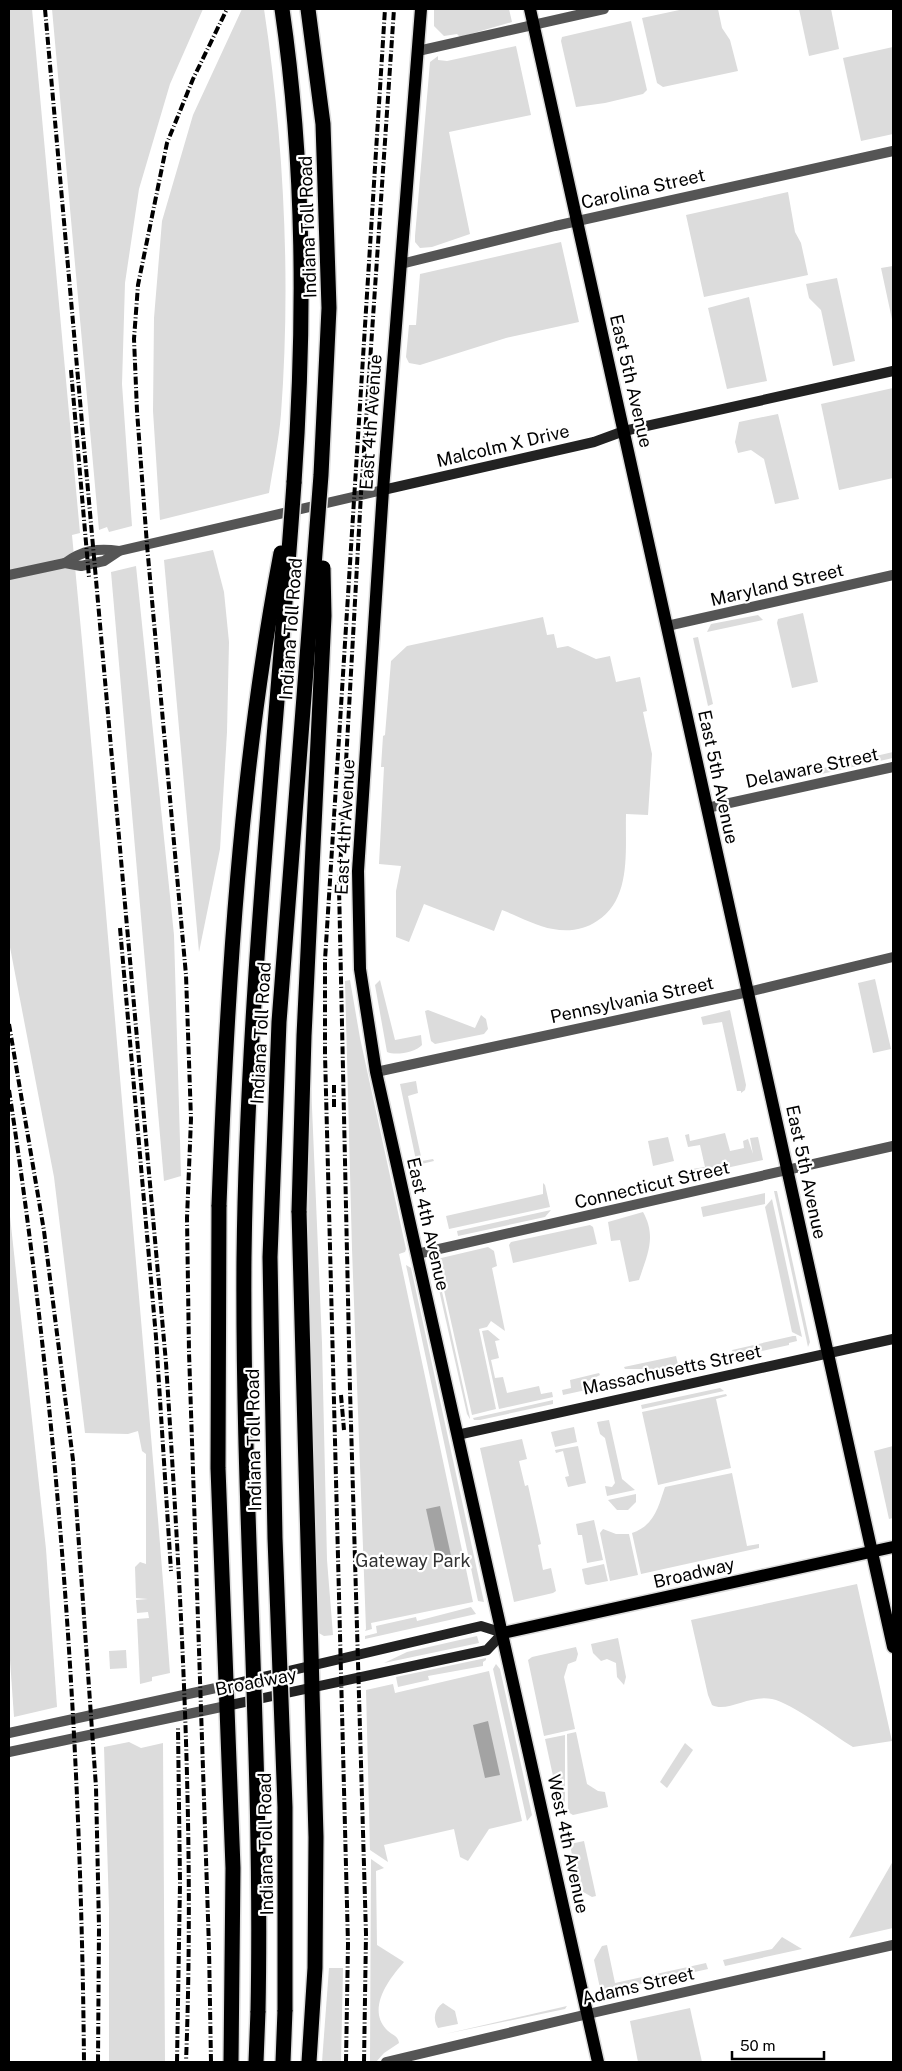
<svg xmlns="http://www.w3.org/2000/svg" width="902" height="2071" font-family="'Public Sans',sans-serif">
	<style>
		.green { fill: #dcdcdc }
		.water { fill: #a3a3a3 }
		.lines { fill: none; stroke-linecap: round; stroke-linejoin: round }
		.primary-casing { stroke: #dbdbdb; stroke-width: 15 }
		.highway-casing { stroke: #dbdbdb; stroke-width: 18 }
		.street { stroke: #555; stroke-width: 10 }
		.secondary { stroke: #222; stroke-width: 10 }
		.primary { stroke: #000; stroke-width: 12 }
		.highway { stroke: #000; stroke-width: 15 }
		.rail { stroke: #000; stroke-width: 4; stroke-dasharray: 8 2.5 1 2.5; stroke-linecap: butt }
		.highway-bridge-casing { stroke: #dbdbdb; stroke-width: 18; stroke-linecap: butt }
		.highway-bridge { stroke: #000; stroke-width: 15 }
		.labels { text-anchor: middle; stroke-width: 4.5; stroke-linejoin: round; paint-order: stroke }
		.street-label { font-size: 18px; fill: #000; stroke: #fff }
		.park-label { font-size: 18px; fill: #333; stroke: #fff }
	</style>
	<rect width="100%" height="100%" fill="#fff"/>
	<g class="green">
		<path d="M9 9H32L80 533 72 535C93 750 110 966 129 1181 143 1345 158 1509 170 1673L152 1677V1681L140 1684 137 1619 149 1618 148 1612 137 1613 136 1600 148 1599 136 1598 135 1567 140 1562 146 1564V1454L142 1451 138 1431 128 1434 85 1433 54 1177 9 942Z"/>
		<polygon points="52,9 203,9 170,84 139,189 125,283 122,384 132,526 109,532 107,527 99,530"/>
		<path d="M242 9H264C284 141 291 280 281 414 279 440 273 467 269 493L160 520 153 411 154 318 162 221 193 115Z"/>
		<polygon points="434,9 509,9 512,22 460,37 457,34 444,36 434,26"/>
		<polygon points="684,9 718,9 722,28 730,40 738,71 663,87 657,83 642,18"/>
		<polygon points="799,9 831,9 839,49 809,56"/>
		<polygon points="631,21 647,90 643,94 605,103 576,107 561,41 562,37"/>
		<polygon points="516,46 531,115 449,132 470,234 432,247 420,248 415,242 415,236 430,62 438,56 438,60 447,61"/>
		<polygon points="893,47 893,134 861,141 843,58"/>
		<polygon points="788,192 795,232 801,243 808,275 704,297 686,215"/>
		<polygon points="561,242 579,322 506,338 420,365 409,363 406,357 409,325 416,325 420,274"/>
		<polygon points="893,266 893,324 881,268"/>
		<polygon points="837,278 855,361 833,366 821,310 809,298 806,284"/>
		<polygon points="749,297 767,381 727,389 708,308"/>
		<polygon points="893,388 893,478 839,490 821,404"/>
		<polygon points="778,414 799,499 775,504 764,459 751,450 738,453 735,442 739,422"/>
		<polygon points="213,550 224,592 229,642 227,732 220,849 199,952 164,560"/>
		<polygon points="136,566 174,935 181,1176 164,1181 111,572"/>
		<polygon points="803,613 818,682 792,688 777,623 778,619"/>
		<polygon points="758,615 763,620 707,632 711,624"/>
		<path d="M543 617 547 635 554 634 557 648 568 646 596 659 610 656 616 682 640 677 647 711 643 712 652 754 648 815 626 814C625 850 632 899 597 921 584 930 568 932 553 929 536 926 518 916 502 910L494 931 424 904 409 942 396 937V891L401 866 379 864 384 767H381L383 736 385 735 391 661 407 646Z"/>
		<polygon points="698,637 713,704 708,706 693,638"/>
		<polygon points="893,752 893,758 817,775 813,774 811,771"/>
		<polygon points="875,979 891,1049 873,1053 858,983"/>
		<polygon points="350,980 360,1038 406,1249 405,1252 399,1254 473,1602 371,1623 372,1629 365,1631 366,1629 352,1249 345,981"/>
		<path d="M380 980 395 1040 421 1035 422 1045C416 1052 396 1056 387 1052L375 985Z"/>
		<polygon points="428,1010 475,1028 481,1015 486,1019 488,1029 484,1034 435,1044 431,1041 425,1011"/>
		<polygon points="730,1010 746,1085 745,1090 741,1093 741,1091 737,1091 722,1022 703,1025 701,1017"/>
		<polygon points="416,1081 418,1093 408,1096 422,1161 433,1159 434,1161 417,1165 400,1084"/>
		<path d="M311 1084 322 1343 327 1560 333 1635 324 1636 317 1632C311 1449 304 1267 311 1084Z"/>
		<polygon points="725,1133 730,1151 744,1148 743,1141 748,1139 753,1154 750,1138 758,1137 763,1160 694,1175 692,1169 705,1167 700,1145 688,1147 685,1135 689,1134 690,1141"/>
		<polygon points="668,1137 674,1161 653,1166 648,1141"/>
		<polygon points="543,1183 545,1185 550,1207 449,1229 446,1216 543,1194"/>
		<polygon points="774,1191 777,1191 810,1342 808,1347"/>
		<polygon points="765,1193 765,1204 703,1217 701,1207"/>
		<polygon points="772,1199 802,1337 792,1332 765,1207"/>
		<polygon points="9,1207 46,1549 57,1707 14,1717 9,1646"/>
		<polygon points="551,1210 545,1217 458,1236 457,1231"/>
		<path d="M643 1212C657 1237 647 1255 639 1280L629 1282 620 1240 611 1241 608 1222Z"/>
		<polygon points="590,1225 593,1227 597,1244 513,1263 509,1245 511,1242"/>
		<polygon points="488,1247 494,1251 497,1266 492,1268 505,1331 491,1321 487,1327 479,1329 496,1409 472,1415 437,1259"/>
		<polygon points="435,1260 470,1418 470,1419 467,1414 433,1263"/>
		<polygon points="406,1265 411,1268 484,1602 478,1601"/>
		<polygon points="488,1330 500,1340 495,1341 499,1358 491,1360 495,1378 503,1377 507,1393 539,1386 541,1394 552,1392 553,1397 499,1409 482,1331"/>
		<polygon points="793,1336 796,1336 797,1341 789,1343 789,1345 734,1357 732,1350"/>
		<polygon points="676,1356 679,1369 657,1374 656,1369 625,1369 624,1367"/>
		<polygon points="599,1373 600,1375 584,1383 586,1390 563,1395 562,1390 571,1388 570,1380"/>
		<polygon points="720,1388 724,1391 642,1409 641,1405"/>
		<polygon points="726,1394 727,1396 716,1399 731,1468 658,1485 642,1412"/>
		<polygon points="553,1400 553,1404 480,1420 474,1420 473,1418"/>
		<polygon points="609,1420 622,1479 635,1490 607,1496 605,1486 612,1487 615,1483 605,1438 600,1434 597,1422"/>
		<polygon points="574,1427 577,1442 555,1447 551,1432"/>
		<polygon points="522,1439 527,1459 519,1461 525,1486 528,1485 541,1544 538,1545 543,1570 551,1568 556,1591 553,1593 514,1602 480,1448"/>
		<polygon points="578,1446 586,1483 568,1487 565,1477 569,1476 563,1451 556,1453 555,1450"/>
		<polygon points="893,1446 893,1518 889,1519 874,1451"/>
		<path d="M732 1473 747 1546 759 1544V1548L641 1574 632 1533C655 1525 658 1507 665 1487Z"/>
		<polygon points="636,1494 636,1502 628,1510 617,1510 608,1500"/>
		<polygon points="594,1520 603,1560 587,1563 582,1535 578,1535 576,1524"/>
		<polygon points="603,1529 616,1534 629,1534 638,1575 610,1581 600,1533"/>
		<polygon points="604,1564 608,1581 588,1585 585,1584 582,1569"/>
		<path d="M857 1584 892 1741 853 1747C833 1735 792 1703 772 1699 750 1694 727 1713 712 1705L708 1695 691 1620Z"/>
		<polygon points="471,1607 476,1614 365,1639 365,1636 377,1633 376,1626 416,1617 417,1621"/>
		<polygon points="477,1636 479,1643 384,1663 407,1652"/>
		<polygon points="618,1638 626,1677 624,1685 617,1677 616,1663 607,1659 601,1661 593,1653 591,1644"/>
		<polygon points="576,1647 578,1654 576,1661 568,1664 564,1677 575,1729 544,1736 528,1660 532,1657"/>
		<polygon points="126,1650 127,1668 110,1669 109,1651"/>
		<polygon points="486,1658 486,1660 483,1662 483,1666 428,1676 429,1680 398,1687 396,1677"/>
		<polygon points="496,1664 500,1669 532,1815 527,1821 493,1669"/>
		<polygon points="489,1671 522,1821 489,1829 468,1861 460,1857 454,1829 384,1845 388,1862 370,1850 366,1690 393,1684 395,1693"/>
		<polygon points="576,1732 587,1784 598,1791 605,1792 608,1807 573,1815 568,1812 567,1734"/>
		<polygon points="565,1735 565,1813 561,1813 545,1739"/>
		<polygon points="129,1742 141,1748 163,1743 165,2062 109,2062 109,1908 104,1747"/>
		<polygon points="685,1743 693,1750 667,1788 660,1782"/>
		<polygon points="584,1841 596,1896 592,1897 578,1889 570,1844"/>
		<path d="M371 1859 384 1868 376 1871 377 1945 404 1962C389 1979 367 2008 386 2029 391 2035 398 2035 399 2043L384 2053 376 2062H370Z"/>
		<polygon points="893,1861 893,1928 849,1938"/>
		<polygon points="782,1937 802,1949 725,1966 723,1960 772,1949"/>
		<polygon points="607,1945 615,1983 706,1963 708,1969 601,1993 594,1960 602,1946"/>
		<polygon points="329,1968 343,1968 341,2062 322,2062"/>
		<path d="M443 2003 455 2011 458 2024 438 2028C432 2019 435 2008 443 2003Z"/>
		<polygon points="567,2006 565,2009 445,2034"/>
		<polygon points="690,2008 702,2062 638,2062 630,2021"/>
	</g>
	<g class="water">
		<polygon points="440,1506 452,1560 438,1563 426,1509"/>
		<polygon points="488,1721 500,1775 485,1778 473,1725"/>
	</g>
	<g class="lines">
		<g class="primary-casing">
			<g id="primary">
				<polyline points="421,9 383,490 358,871 360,969 376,1072 598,2062"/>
				<polyline points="530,9 893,1647"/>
				<polyline points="503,1633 893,1547"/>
			</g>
		</g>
		<g class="highway-casing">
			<g id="highway">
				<path d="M282 9C305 167 305 324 294 483"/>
				<polyline points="219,1205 218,1468 233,1868 231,2062"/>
				<polyline points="299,1211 316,1837 315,1968 309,2062"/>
				<polyline points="256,2062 258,2011"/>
				<polyline points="283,2062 285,2010"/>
			</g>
		</g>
		<g class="street">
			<polyline points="418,51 604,9"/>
			<polyline points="401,264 555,226 893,151"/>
			<path d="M65 563C83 550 98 548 119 551"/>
			<polyline points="9,575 65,563 81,566 104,561 119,551 383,490"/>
			<polyline points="667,626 893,575"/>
			<polyline points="707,808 893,767"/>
			<polyline points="376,1072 748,992 893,957"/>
			<polyline points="417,1254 893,1146"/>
			<polyline points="9,1733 225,1686"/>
			<polyline points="9,1752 226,1706"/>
			<polyline points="386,2062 588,2014 893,1945"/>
		</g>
		<g class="secondary">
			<polyline points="383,490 594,442 624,431 893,371"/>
			<polyline points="457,1435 893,1339"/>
			<polyline points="225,1686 481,1626 503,1633 487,1650 226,1706"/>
		</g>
		<use href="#primary" class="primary"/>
		<use href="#highway" class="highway"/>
		<g class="rail">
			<path d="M45 9 166 1363C181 1595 195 1829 186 2062"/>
			<polyline points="71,370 89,577"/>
			<polyline points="120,928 156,1337 171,1571"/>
			<polyline points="9,1024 44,1231 73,1460 96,1787 99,1927 98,2062"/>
			<polyline points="334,1085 334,1107"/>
			<path d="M9 1090C58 1411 81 1737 84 2062"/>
			<polyline points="341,1395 344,1430"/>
			<polyline points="177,2062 180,1883 178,1728"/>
			<polyline points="211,2062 209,1948 189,1352 187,1218 191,1119 186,975 147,545 137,411 134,339 138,285 167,143 193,79 227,9"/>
			<polyline points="346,2062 348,1944 325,1054 325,960 385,9"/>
			<polyline points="364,2062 366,1934 350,1390 339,887 361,494 394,9"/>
		</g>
		<g class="highway-bridge-casing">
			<g id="highway-bridge">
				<path d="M219 1205C227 987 240 768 281 553"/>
				<polyline points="299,1211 304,1036 324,616 323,568"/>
				<polyline points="285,2010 285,1807 275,1538 270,1257 279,1022 321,475 329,308 323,124 308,9"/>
				<path d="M258 2011C263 1759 242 1509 244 1258 247 999 276 741 294 483"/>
			</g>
		</g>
		<use href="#highway-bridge" class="highway-bridge"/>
	</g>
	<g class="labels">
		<g class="street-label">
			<text transform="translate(643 189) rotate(-13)" y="6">Carolina Street</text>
			<text transform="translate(308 227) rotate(-92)" y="6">Indiana Toll Road</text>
			<text transform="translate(631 381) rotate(77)" y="6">East 5th Avenue</text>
			<text transform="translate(371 422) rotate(-86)" y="6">East 4th Avenue</text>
			<text transform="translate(503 446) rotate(-13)" y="6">Malcolm X Drive</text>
			<text transform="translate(777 585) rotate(-13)" y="6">Maryland Street</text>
			<text transform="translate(291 629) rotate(-86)" y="6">Indiana Toll Road</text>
			<text transform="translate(812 768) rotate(-12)" y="6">Delaware Street</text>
			<text transform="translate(718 777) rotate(78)" y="6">East 5th Avenue</text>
			<text transform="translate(345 827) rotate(-87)" y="6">East 4th Avenue</text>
			<text transform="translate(632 1000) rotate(-12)" y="6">Pennsylvania Street</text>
			<text transform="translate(261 1033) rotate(-87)" y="6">Indiana Toll Road</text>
			<text transform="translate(806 1172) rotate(78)" y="6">East 5th Avenue</text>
			<text transform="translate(652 1185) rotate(-13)" y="6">Connecticut Street</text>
			<text transform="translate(428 1224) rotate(77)" y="6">East 4th Avenue</text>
			<text transform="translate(672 1370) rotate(-12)" y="6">Massachusetts Street</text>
			<text transform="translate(254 1440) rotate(-91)" y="6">Indiana Toll Road</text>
			<text transform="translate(694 1573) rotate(-13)" y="6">Broadway</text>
			<text transform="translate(256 1682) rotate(-11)" y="6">Broadway</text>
			<text transform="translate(266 1844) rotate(-91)" y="6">Indiana Toll Road</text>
			<text transform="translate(568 1844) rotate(78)" y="6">West 4th Avenue</text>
			<text transform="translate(638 1986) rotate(-13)" y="6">Adams Street</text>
		</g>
		<g class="park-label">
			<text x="413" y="1567">Gateway Park</text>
		</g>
	</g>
	<rect width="902" height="2071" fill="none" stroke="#000000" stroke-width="20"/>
	<path d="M732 2051v8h92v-8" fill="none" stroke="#000000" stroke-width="2.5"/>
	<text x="740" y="2051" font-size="15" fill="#000000" stroke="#ffffff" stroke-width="4" paint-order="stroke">50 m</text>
</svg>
